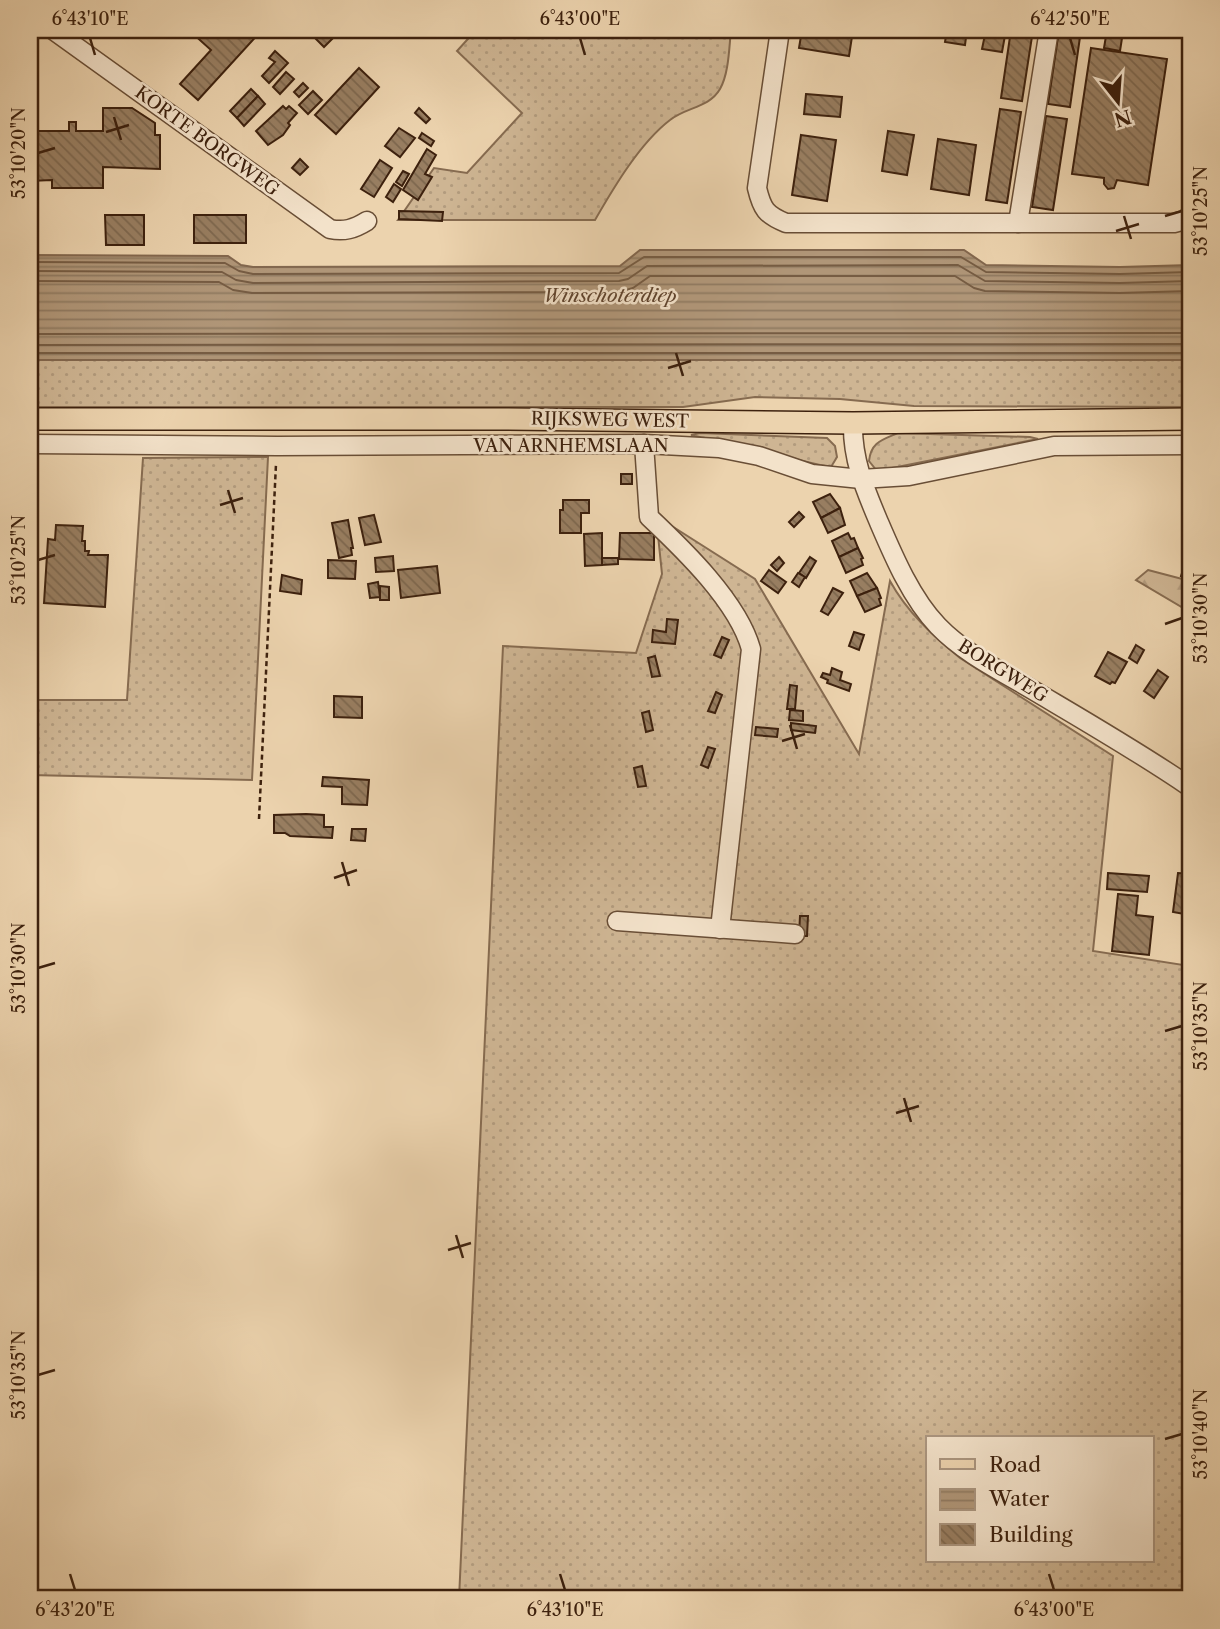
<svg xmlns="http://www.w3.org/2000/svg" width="1220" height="1629" font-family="'Libre Caslon Text',serif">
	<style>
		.grass { fill: url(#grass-dots); stroke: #866b50; stroke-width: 2; fill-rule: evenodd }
		.forest { fill: url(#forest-firs); stroke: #866b50; stroke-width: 2 }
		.water { fill: url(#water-rules); stroke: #82674e; stroke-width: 2 }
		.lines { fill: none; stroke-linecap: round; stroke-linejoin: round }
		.shore { stroke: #765c43; stroke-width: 2 }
		.building { fill: url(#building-back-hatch); stroke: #3d210e; stroke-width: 2 }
		.minor-casing { stroke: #694e36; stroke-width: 21 }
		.major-casing { stroke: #3d210e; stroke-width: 24 }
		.path { stroke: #3d210e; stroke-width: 2.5; stroke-dasharray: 5 3.5; stroke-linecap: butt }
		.minor { stroke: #f3e2ca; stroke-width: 18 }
		.major { stroke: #ecd3ae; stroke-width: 21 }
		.ticks { fill: none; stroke: #3d210e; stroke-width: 2.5 }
		.labels { text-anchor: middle; stroke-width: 5; stroke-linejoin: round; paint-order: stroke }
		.street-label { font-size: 18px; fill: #3d210e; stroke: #f3e2ca }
		.water-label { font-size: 19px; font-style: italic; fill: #60442e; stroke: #f3e2ca }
		.neatline { fill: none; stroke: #3d210e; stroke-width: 2.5 }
		.ticks-label { font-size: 18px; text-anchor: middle; fill: #3d210e }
	</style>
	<defs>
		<pattern id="grass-dots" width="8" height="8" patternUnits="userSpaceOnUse" patternTransform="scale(1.75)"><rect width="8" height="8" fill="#ceb593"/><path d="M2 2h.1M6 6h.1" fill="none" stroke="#b29b7e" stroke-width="1.8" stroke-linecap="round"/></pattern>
		<pattern id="forest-firs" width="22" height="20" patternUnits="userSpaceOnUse" patternTransform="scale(1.75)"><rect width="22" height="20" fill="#ceb593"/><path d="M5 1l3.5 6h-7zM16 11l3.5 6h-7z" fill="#b29b7e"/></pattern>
		<pattern id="water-rules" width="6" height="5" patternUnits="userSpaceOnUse" patternTransform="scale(1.75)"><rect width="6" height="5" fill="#b09678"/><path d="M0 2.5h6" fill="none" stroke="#907a61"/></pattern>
		<pattern id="building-back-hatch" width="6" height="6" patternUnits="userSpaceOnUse" patternTransform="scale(1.75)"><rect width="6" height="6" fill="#987e61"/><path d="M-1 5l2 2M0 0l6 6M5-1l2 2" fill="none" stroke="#7d674e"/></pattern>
	</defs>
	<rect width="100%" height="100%" fill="#ecd3ae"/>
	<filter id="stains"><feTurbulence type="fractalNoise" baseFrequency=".00286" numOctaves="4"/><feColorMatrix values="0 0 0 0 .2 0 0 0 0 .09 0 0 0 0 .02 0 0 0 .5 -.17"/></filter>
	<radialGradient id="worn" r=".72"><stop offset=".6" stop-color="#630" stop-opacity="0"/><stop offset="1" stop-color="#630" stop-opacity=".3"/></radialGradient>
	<g class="grass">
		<path d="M476 30H731C729 48 729 73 720 89 709 108 686 107 670 120 640 143 614 187 595 220H398L434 168 467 173 522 113 457 51Z"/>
		<polygon points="30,360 1190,360 1190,407 914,406 840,399 755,397 683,407 30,407"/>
		<polygon points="700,433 827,438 835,446 837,457 831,467 820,465 691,435"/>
		<path d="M898 433 1030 437 1038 439 877 471 869 461C871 442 882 440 898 433Z"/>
		<polygon points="268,457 252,780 30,775 30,700 127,700 143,458"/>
		<path d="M656 516 755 579 859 754 890 581C907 612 933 636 960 658L1113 756 1093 951 1190 966V1599H459L503 646 636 653 662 574ZM928 1438H1152V1561H928Z"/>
	</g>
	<polygon class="forest" points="1148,570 1190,581 1190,612 1136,580"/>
	<polygon class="water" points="640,250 964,250 986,265 1120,267 1190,265 1190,360 30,360 30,255 228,256 241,265 253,267 620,266"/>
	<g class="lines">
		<g class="shore">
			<polyline points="30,262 225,263 239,271 253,274 619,273 644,257 961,257 986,272 1120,274 1190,272"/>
			<polyline points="30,271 222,272 236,280 253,283 619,281 628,279 647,266 958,265 985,281 1120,283 1190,281"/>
			<polyline points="30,281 219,282 233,290 252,293 619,292 633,288 650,276 955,276 974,288 985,291 1120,293 1190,291"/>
			<polyline points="30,334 1190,333"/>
			<polyline points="30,345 1190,344"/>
			<polyline points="30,353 1190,353"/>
		</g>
	</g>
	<g class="building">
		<polygon points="193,30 262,30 198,100 180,84 211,50 191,32"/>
		<polygon points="321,30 334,30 338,33 324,47 314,37"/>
		<polygon points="802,30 853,30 849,56 799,48"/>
		<polygon points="947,30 967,30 965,45 945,42"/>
		<polygon points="986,30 1006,30 1002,52 982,49"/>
		<polygon points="1011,30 1033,30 1022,101 1001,98"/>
		<polygon points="1059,30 1081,30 1070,107 1048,104"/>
		<polygon points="1106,36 1122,38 1120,51 1104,48"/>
		<polygon points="1091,48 1167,59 1148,185 1117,180 1114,188 1108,189 1104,184 1104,178 1072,174"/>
		<polygon points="275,51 288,63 269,83 262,76 275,62 269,58"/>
		<polygon points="359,68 379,87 336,134 315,115"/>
		<polygon points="286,72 294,79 280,94 273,87"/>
		<polygon points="303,83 308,88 299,97 294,92"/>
		<polygon points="251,89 258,96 237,118 230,111"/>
		<polygon points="313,91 322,100 308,114 299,105"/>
		<polygon points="806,94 842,97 840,117 804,114"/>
		<polygon points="258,96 265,104 244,126 237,118"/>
		<polygon points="283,106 286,109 289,106 297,113 288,123 290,125 283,135 268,145 256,131"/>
		<polygon points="103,108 132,108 155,123 155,135 160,135 160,169 103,167 103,188 52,188 52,180 30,181 30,131 69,131 69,122 76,122 76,131 103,131"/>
		<polygon points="419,108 430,119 426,123 415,113"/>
		<polygon points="1000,109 1021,112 1007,203 986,200"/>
		<polygon points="1046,116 1067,119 1053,210 1032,207"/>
		<polygon points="399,128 415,138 400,157 385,146"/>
		<polygon points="888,131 914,135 907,175 882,171"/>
		<polygon points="422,133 434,141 431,146 419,138"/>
		<polygon points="801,135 836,140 827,201 792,195"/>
		<polygon points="938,139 976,145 969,195 931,189"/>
		<polygon points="427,149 436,155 425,174 432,177 418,200 403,190"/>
		<polygon points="300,159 308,167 300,175 292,168"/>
		<polygon points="380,160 392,168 374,197 361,189"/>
		<polygon points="403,171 409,174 402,186 396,182"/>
		<polygon points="394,184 401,189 393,202 386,197"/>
		<polygon points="399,211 443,212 442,221 399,219"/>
		<polygon points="105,215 144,215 144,245 106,245"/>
		<rect x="194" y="215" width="52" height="28"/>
		<rect x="621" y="474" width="11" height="10"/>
		<polygon points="830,494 840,508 821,518 813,502"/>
		<polygon points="563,500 589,500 589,513 581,513 581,533 560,533 560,510 563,510"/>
		<polygon points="840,508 845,525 828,533 821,518"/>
		<polygon points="799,512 804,517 794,527 789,522"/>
		<polygon points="374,515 381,542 365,545 359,518"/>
		<polygon points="348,520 353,548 351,548 352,555 339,558 332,523"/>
		<polygon points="56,525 83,526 82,541 85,541 85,551 89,551 88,555 108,555 105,607 44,603 48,539 55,540"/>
		<polygon points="602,533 602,565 585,566 584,534"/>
		<polygon points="620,533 654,533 654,560 619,559"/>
		<polygon points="848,533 851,539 854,538 858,548 839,557 832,541"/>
		<polygon points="858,548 863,558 861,559 863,565 846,573 839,557"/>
		<polygon points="393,556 394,571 376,572 375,558"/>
		<polygon points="779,557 784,563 777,571 771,565"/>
		<polygon points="810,557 816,561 806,578 799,573"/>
		<polygon points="602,558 618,558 618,564 602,565"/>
		<polygon points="328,560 356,561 355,579 328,578"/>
		<polygon points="1185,564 1190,566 1190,579 1181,576"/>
		<polygon points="437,566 440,593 401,598 398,570"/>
		<polygon points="769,570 786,582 778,593 761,581"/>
		<polygon points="798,573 805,577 799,587 792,582"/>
		<polygon points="867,573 877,588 857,596 850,581"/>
		<polygon points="282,575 302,580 301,594 280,591"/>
		<polygon points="378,582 380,597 370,598 368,584"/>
		<polygon points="380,586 389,587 389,600 380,600"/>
		<polygon points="833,588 843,593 828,615 821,611"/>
		<polygon points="877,588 881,598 879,599 881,605 865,612 857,596"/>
		<polygon points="667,619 678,620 675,644 652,642 653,630 666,632"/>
		<polygon points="854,632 864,635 859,650 849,646"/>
		<polygon points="722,637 729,640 721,658 714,655"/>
		<polygon points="1136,645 1144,650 1137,663 1129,658"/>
		<polygon points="1108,652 1127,662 1115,683 1112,682 1110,684 1095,676"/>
		<polygon points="655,656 660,676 652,677 648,658"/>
		<polygon points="832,668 842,672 840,680 851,684 849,691 827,683 828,680 821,677 823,673 830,675"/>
		<polygon points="1158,670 1168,677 1154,698 1144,691"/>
		<polygon points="790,685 797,686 795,709 787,709"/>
		<polygon points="716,692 722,695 715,713 708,711"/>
		<polygon points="334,696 362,697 362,718 334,717"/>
		<polygon points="790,710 803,711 803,721 789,720"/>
		<polygon points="649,711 653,730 646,732 642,713"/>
		<polygon points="791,723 816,726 815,733 791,730"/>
		<polygon points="756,727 778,729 777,737 755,735"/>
		<polygon points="708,747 715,749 708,768 701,765"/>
		<polygon points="642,766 646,786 638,787 634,768"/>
		<polygon points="323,777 369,780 367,805 342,804 342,787 322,786"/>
		<polygon points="306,814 324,815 324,827 333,827 332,838 290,836 285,833 274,833 274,815"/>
		<polygon points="352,829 366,829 365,841 351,840"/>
		<polygon points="1108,873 1149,876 1147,892 1107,889"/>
		<polygon points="1178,873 1190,874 1190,915 1173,912"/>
		<polygon points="1118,894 1138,896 1136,915 1153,917 1149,955 1112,951"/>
		<polygon points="800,916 808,916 807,936 799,936"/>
	</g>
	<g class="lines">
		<g class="minor-casing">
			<g id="minor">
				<path d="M53 30 330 229C344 232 354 229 367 221"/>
				<path d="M780 30 757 188C762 209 766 215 786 223H1174L1185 220 1190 215"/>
				<polyline points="1018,223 1049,30"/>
				<path d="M853 423C852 458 864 487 878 520 893 555 911 598 938 626 964 653 999 670 1031 689 1085 721 1139 752 1190 787"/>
				<polyline points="30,444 277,446 644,444 719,448 759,456 812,474 861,479 909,476 1054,446 1190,445"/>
				<path d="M644 444 649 517C684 550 738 602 751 649L720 929"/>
				<polyline points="617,921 795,934"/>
			</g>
		</g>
		<g class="major-casing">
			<polyline id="major" points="30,419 504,419 853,423 1190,419"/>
		</g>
		<polyline class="path" points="259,819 276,464"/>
		<use href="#minor" class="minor"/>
		<use href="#major" class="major"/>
	</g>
	<path class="ticks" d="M90 38 95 55M580 38 585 55M1070 38 1075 55M114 117 121 140M106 132 129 125M38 153 55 148M1124 216 1131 239M1165 216 1182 211M1116 231 1139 224M676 353 683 376M668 368 691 361M228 490 235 513M220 505 243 498M38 560 55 555M1165 624 1182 618M790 725 797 749M782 741 805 734M342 862 349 886M334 878 357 870M38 968 55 963M1165 1031 1182 1026M904 1098 911 1122M896 1113 919 1106M456 1235 463 1258M448 1250 471 1243M38 1375 55 1370M1165 1439 1182 1434M70 1574 75 1590M560 1574 565 1590M1049 1574 1054 1590"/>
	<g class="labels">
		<g class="street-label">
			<text transform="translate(207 141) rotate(36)" y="6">KORTE BORGWEG</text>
			<text transform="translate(610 420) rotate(1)" y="6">RIJKSWEG WEST</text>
			<text x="571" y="452">VAN ARNHEMSLAAN</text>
			<text transform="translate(1003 671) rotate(32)" y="6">BORGWEG</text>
		</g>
		<g class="water-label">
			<text x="610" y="302">Winschoterdiep</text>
		</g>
	</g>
	<rect width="1220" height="1629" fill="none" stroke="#ecd3ae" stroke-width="77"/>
	<rect x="926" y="1436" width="228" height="126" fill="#f3e2ca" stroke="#aa957f" stroke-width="2"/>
	<rect x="940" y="1459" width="35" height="10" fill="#ecd3ae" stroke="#aa957f" stroke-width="2"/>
	<text x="989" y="1472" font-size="21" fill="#3d210e">Road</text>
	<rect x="940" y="1489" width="35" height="21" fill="url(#water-rules)" stroke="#aa957f" stroke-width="2"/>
	<text x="989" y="1506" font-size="21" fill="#3d210e">Water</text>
	<rect x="940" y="1524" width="35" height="21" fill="url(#building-back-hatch)" stroke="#aa957f" stroke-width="2"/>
	<text x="989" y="1542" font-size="21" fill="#3d210e">Building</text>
	<g transform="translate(1118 102) rotate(163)" stroke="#f3e2ca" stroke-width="5" paint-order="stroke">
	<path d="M0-5L12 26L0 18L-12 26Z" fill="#3d210e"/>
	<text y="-10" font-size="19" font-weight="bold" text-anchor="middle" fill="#3d210e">N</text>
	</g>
	<rect x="38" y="38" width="1144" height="1552" class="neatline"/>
	<g class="ticks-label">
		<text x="90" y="25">6°43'10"E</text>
		<text x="580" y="25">6°43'00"E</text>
		<text x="1070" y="25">6°42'50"E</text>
		<text transform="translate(19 153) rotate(-90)" y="6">53°10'20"N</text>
		<text transform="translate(1201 211) rotate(-90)" y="6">53°10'25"N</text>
		<text transform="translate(19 560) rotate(-90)" y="6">53°10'25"N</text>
		<text transform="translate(1201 618) rotate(-90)" y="6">53°10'30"N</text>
		<text transform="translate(19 968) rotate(-90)" y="6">53°10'30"N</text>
		<text transform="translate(1201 1026) rotate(-90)" y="6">53°10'35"N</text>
		<text transform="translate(19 1375) rotate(-90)" y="6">53°10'35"N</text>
		<text transform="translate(1201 1434) rotate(-90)" y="6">53°10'40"N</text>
		<text x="75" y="1616">6°43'20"E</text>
		<text x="565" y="1616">6°43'10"E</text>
		<text x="1054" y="1616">6°43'00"E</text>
	</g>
	<rect width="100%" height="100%" filter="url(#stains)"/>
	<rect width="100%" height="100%" fill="url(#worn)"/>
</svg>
